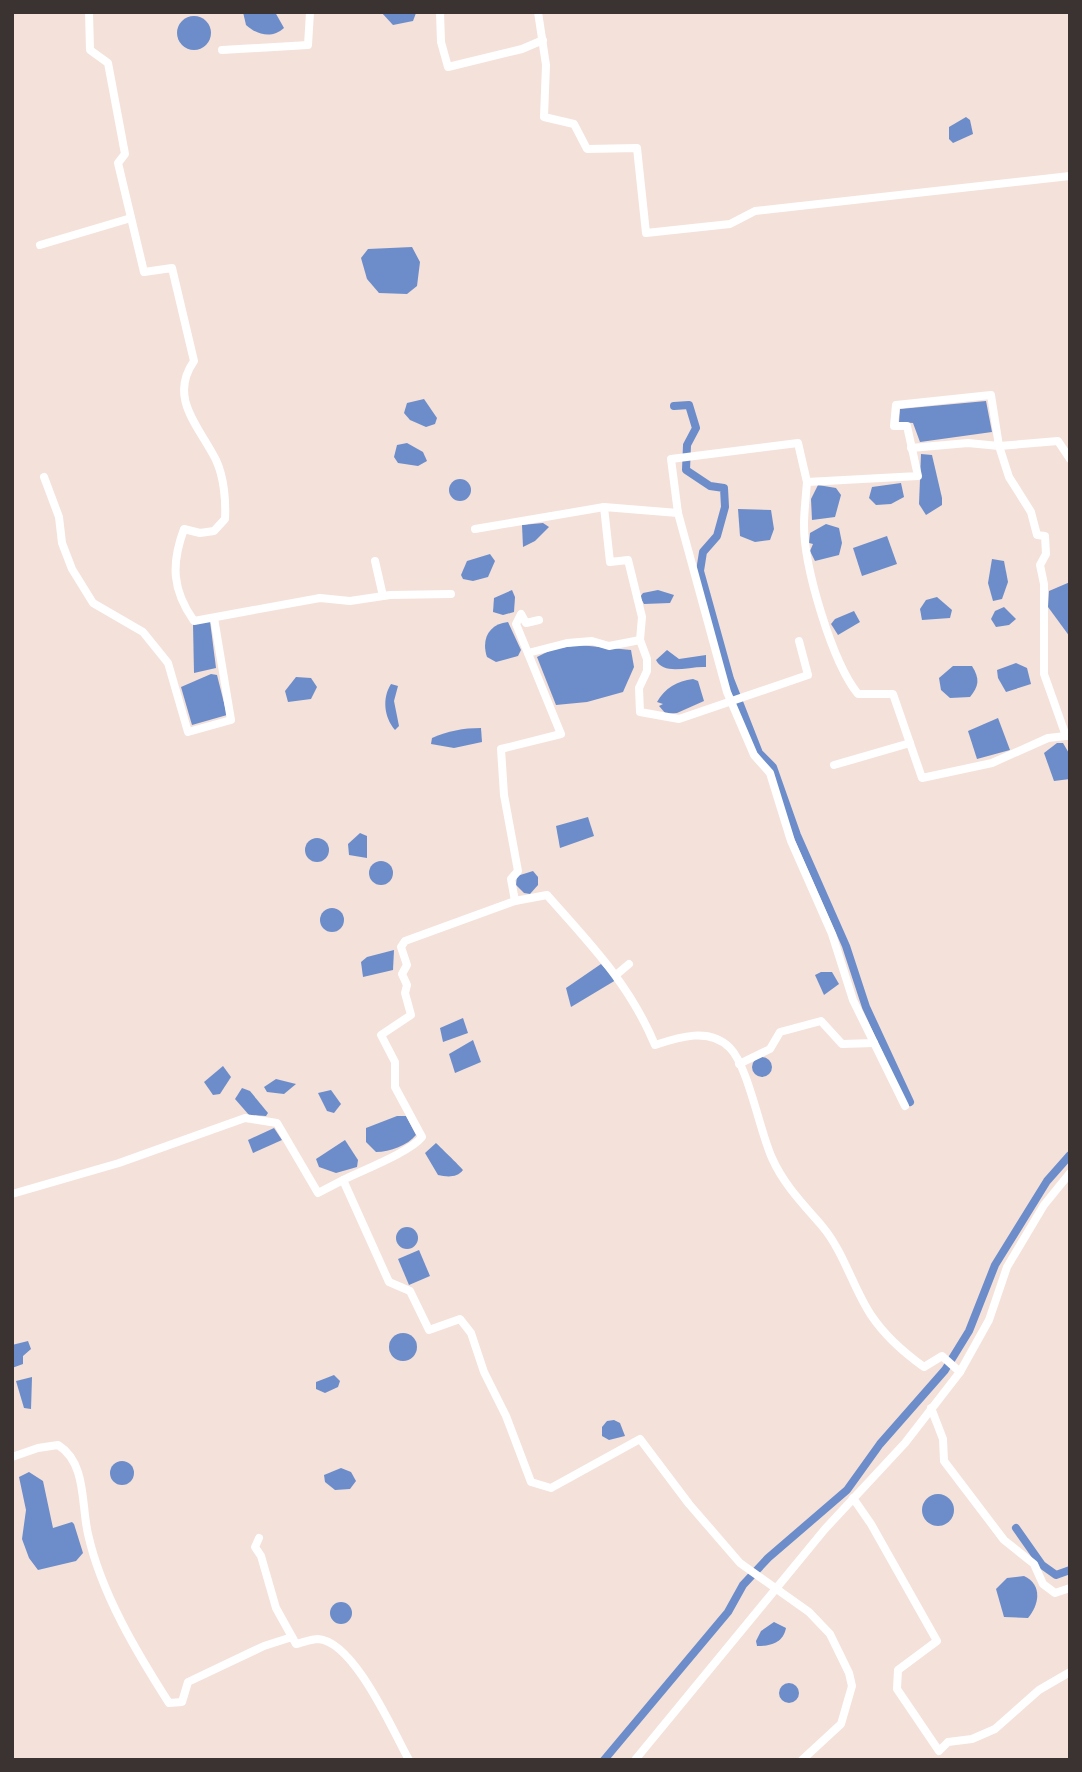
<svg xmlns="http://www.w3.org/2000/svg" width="1082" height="1772" font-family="Lora,serif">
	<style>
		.water { fill: #6c8dca }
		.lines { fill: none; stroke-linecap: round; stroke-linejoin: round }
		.canal { stroke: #6c8dca; stroke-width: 8 }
		.street { stroke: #fff; stroke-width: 8 }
	</style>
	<rect width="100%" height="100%" fill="#f4e1da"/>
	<g class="water">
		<path d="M243 12H275L284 28C272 39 257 35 246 25Z"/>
		<polygon points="381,12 416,12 416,13 413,21 393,25"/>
		<circle cx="194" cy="33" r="17"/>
		<polygon points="966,117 970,120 973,134 953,143 949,139 949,127"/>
		<polygon points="412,247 420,262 417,286 407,294 379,293 367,279 361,258 368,249"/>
		<polygon points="424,399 437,418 435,424 426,427 410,420 404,413 407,403"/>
		<polygon points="986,401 992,432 920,442 913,423 899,422 900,409"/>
		<polygon points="407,443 423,452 427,461 418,466 398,463 394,457 397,445"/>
		<polygon points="921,454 932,455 942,498 942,505 926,515 919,504"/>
		<circle cx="460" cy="490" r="11"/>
		<polygon points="901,483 904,497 891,504 876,505 869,498 872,487"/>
		<polygon points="818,485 836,488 841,495 835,517 812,520 811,499"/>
		<polygon points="738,509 771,510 774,529 770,540 755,542 740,536"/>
		<polygon points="543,523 549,527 535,541 523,547 522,525"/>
		<polygon points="826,524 839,528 842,543 839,555 815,561 810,551 813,544 809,543 810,533"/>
		<polygon points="887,536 897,564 862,576 853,548"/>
		<polygon points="490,554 495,561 488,577 473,581 463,579 461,575 467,561"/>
		<polygon points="992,559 1004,561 1008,582 1002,599 993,601 988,583"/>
		<polygon points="1070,582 1070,637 1048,607 1049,591"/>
		<polygon points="512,590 515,597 514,612 503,615 493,612 494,598"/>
		<polygon points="658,590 674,595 670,603 644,604 640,597 643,593"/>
		<polygon points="937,597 952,610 950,618 922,620 920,609 926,600"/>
		<polygon points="1004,607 1016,619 1009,625 996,627 991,619 995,611"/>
		<polygon points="854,611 860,622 838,635 831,624 835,619"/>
		<polygon points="210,621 216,668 194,673 193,624"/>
		<path d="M508 622 521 650 518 656 496 662 487 657C481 639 489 624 508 622Z"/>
		<polygon points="579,645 631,650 634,667 623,692 587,702 556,705 537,657 553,649"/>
		<path d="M667 650 679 659 706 655V667C689 666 664 676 656 660Z"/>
		<polygon points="1016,663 1027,668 1031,684 1006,692 998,678 997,670"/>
		<path d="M953 666H972C980 679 979 686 970 697L950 698 941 690 939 678Z"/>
		<polygon points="211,674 217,675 227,715 192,725 181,687"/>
		<polygon points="296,677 311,678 317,687 311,699 288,702 285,691"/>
		<path d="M693 679 698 681 704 701 677 713 666 714 659 706 663 704 657 702C665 688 677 681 693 679Z"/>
		<path d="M391 684 398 686 394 701 399 726 395 730C384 717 382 698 391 684Z"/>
		<polygon points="998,718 1010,750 977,759 968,731"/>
		<path d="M481 728 482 742 454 748 431 744 432 738C448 731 463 728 481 728Z"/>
		<polygon points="1057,743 1063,743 1070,755 1070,779 1054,781 1044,753"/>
		<polygon points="588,817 594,836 560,848 556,826"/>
		<polygon points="360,833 367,836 367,858 349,855 348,844"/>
		<circle cx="317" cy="850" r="12"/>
		<circle cx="381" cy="873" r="12"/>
		<polygon points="533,871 538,877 538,885 530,894 524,893 516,885 517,876"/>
		<circle cx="332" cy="920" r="12"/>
		<polygon points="394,950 393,970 363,977 361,962 367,957"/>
		<polygon points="601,964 616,980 571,1007 566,988"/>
		<polygon points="821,972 832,972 839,984 824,995 815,975"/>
		<polygon points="463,1018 468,1033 443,1042 440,1028"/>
		<polygon points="473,1040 481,1062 455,1073 449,1054"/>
		<circle cx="762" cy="1067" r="10"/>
		<polygon points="223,1066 231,1077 220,1094 213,1095 204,1082"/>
		<polygon points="276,1079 296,1084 284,1094 267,1092 264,1087"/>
		<polygon points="242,1088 250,1091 268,1113 266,1116 249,1115 235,1099"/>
		<polygon points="331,1090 341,1104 334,1113 327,1111 318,1093"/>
		<path d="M397 1116H406L416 1135C408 1145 390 1152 376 1152L366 1142V1128Z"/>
		<polygon points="274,1128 282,1140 253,1153 248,1140"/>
		<polygon points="345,1140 358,1160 357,1167 336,1173 319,1167 316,1159"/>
		<path d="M436 1143C437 1144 461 1167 463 1170 457 1178 447 1177 438 1175L425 1153Z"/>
		<circle cx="407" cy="1238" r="11"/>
		<polygon points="419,1250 430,1276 409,1285 398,1259"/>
		<circle cx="403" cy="1347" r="14"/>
		<polygon points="28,1341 31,1349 23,1356 23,1364 12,1368 12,1345"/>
		<polygon points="334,1375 340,1381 338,1387 325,1393 316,1389 316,1382"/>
		<polygon points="32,1377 31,1409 24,1408 16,1381"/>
		<polygon points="614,1420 620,1423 625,1436 609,1440 602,1436 602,1427 607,1421"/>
		<circle cx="122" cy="1473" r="12"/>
		<polygon points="341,1468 351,1472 356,1481 350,1489 335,1490 325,1482 324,1475"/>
		<polygon points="29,1472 43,1481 53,1528 72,1522 74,1524 83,1553 76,1561 38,1570 29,1558 22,1539 26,1510 19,1477"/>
		<circle cx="938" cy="1510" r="16"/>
		<path d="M1024 1576C1043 1585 1039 1605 1028 1618L1004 1617 996 1589 1007 1578Z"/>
		<circle cx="341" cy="1613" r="11"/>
		<path d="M774 1622 786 1628C783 1643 771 1646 757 1646L756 1641 761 1631Z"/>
		<circle cx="789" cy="1693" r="10"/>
	</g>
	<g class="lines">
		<g class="canal">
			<polyline points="674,406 689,405 696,428 687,445 686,470 710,486 724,488 725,507 717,536 703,552 700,571 730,679 759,753 773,767 797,835 846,946 866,1007 910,1102"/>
			<polyline points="1016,1528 1042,1565 1056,1575 1070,1570"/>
			<polyline points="604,1760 728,1612 743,1585 768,1558 847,1490 880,1444 945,1370 969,1331 995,1265 1047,1181 1070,1155"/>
		</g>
		<g class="street">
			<path d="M89 12 90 50 108 63 125 154 118 163 144 272 172 268 194 361C168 398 199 426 216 460 224 477 226 501 225 519L214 531 200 533 184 529C171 564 172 590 194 621L320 598 350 601 390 595 451 594"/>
			<polyline points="440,12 441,42 448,67 522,49 543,40"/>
			<polyline points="538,12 546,65 544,117 574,124 587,149 637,148 646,233 730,224 755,211 1070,176"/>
			<polyline points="222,50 308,45 310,12"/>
			<polyline points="40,245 131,218"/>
			<polyline points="911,448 968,443 999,446 1009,477 1031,512 1037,535 1045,536 1046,554 1040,565 1044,584 1044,674 1066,736 1070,736"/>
			<polyline points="44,477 59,517 62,543 72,569 93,603 143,632 168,663 188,732 231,720 214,618"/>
			<path d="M807 482C806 496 804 511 804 525 804 567 832 662 858 694H893L922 778 992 763 1048 738 1066 736"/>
			<polyline points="678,513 604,507 610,562 628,560 642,617 640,640 647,659 647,671 639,688 640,712 679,719 808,675 799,641"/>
			<polyline points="475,529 604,507"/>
			<polyline points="375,561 383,596"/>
			<path d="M539 620 526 623 521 614 516 624 561 734 501 749 504 795 518 871 511 879 515 901 547 895C591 945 629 983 655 1045 679 1037 710 1027 730 1048 748 1066 760 1132 772 1158 784 1185 803 1204 822 1226 844 1252 853 1288 871 1315 885 1336 903 1352 924 1367L942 1356 960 1372"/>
			<polyline points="528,653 567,643 592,641 609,646 640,640"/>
			<polyline points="834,765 910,743"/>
			<path d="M515 901 405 941 401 947 407 965 402 974 407 985 405 993 411 1015 381 1035 395 1062V1087L422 1137C410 1152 363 1170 343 1180L389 1282 410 1291 429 1330 460 1319 471 1333 484 1372 506 1416 531 1482 551 1488 640 1439 689 1504 740 1563 809 1612 830 1634 849 1673 852 1686 841 1724 802 1760"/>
			<polyline points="616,975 629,964"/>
			<polyline points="739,1064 770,1049 780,1032 821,1021 842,1044 874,1043"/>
			<polyline points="905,1106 853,1000 832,934 791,841 770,773 754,755 727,692 678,513 671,459 798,443 807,482 918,476 907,426 894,426 896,405 991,395 999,446 1058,441 1070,459"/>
			<polyline points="12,1194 119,1163 245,1118 277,1123 318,1193 343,1180"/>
			<polyline points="931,1408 943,1439 944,1461 1004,1540 1034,1564 1043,1584 1055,1593 1070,1588"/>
			<path d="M12 1457 38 1448 58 1445C87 1463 81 1505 88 1534 101 1593 137 1653 169 1703L182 1702 188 1682 264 1646 292 1637"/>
			<polyline points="853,1498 871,1524 937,1641 898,1670 897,1689 939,1751 948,1742 972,1739 995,1729 1039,1690 1070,1672"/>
			<path d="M259 1538 255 1547 261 1556 276 1608 296 1644C302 1643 311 1639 318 1639 354 1641 393 1731 409 1760"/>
			<polyline points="635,1760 825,1529 905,1443 960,1372 989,1320 1007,1267 1044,1205 1070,1173"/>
		</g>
	</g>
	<rect width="1082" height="1772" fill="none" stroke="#3b3331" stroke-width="28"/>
</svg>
